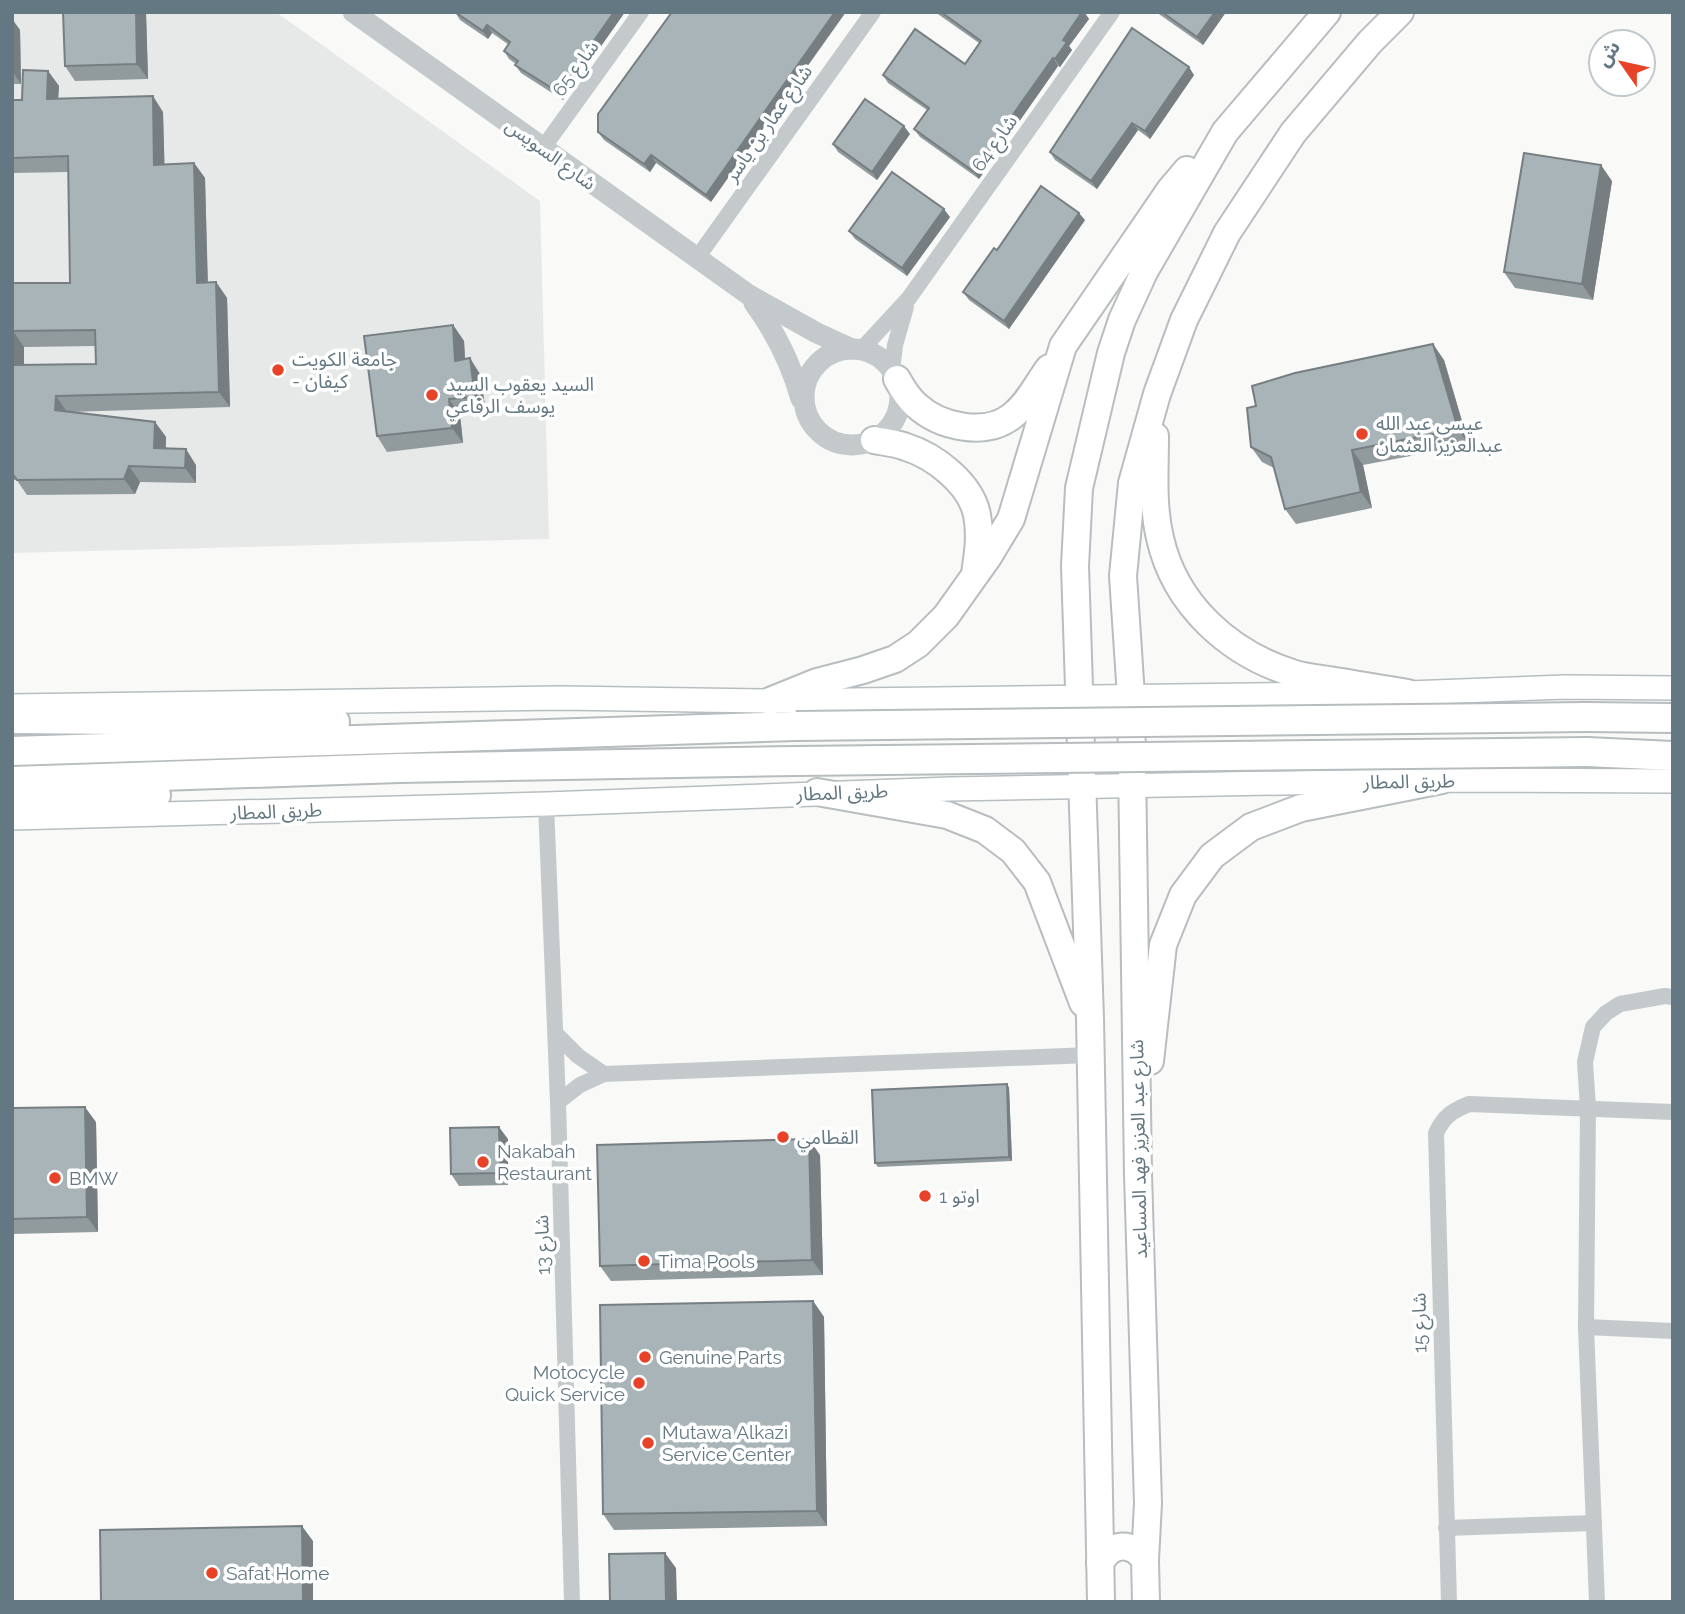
<svg xmlns="http://www.w3.org/2000/svg" width="1685" height="1614" font-family="Raleway,'Noto Sans Arabic',sans-serif">
	<style>
		.built { fill: #e7e9e8 }
		.lines { fill: none; stroke-linecap: round; stroke-linejoin: round }
		.secondary-casing { stroke: #b7bec1; stroke-width: 26 }
		.primary-casing { stroke: #b8bdc0; stroke-width: 30 }
		.trunk-casing { stroke: #b7bcbf; stroke-width: 32 }
		.minor { stroke: #c4cacc; stroke-width: 16 }
		.tertiary { stroke: #c4cacc; stroke-width: 21 }
		.secondary { stroke: #fff; stroke-width: 23 }
		.primary { stroke: #fff; stroke-width: 26 }
		.trunk { stroke: #fff; stroke-width: 28 }
		.trunk-bridge-casing { stroke: #b7bcbf; stroke-width: 32; stroke-linecap: butt }
		.trunk-bridge { stroke: #fff; stroke-width: 28 }
		.wall { fill: #919b9e; fill-rule: evenodd }
		.shaded-wall { fill: #767e81 }
		.building { fill: #a9b4b8; stroke: #767e81; stroke-width: 2; fill-rule: evenodd }
		.poi-dot { fill: #e84328; stroke: #fff; stroke-width: 2.5 }
		.labels { text-anchor: middle; stroke-width: 7; stroke-linejoin: round; paint-order: stroke }
		.street-label { font-size: 19px; fill: #637882; stroke: #fff }
		.poi-label { font-size: 19px; fill: #637882; stroke: #fff; text-anchor: start }
	</style>
	<rect width="100%" height="100%" fill="#f9f9f7"/>
	<polygon class="built" points="12,12 276,12 540,201 549,539 12,553"/>
	<g class="lines">
		<g class="secondary-casing">
			<g id="secondary">
				<polyline points="12,706 560,698 770,701 1408,693 1565,687 1673,688"/>
				<polyline points="12,818 546,804 950,789 1442,780 1673,781"/>
			</g>
		</g>
		<g class="primary-casing">
			<g id="primary">
				<path d="M897 379C902 388 908 398 916 405 940 427 985 437 1012 416 1028 404 1037 384 1049 368"/>
				<path d="M1155 436C1155 470 1152 505 1160 538 1175 605 1229 653 1292 673 1303 677 1317 678 1329 680 1355 684 1382 689 1408 693"/>
				<path d="M874 440C884 442 896 443 906 447 935 456 971 484 977 515 981 535 978 554 975 574"/>
				<polyline points="770,701 817,682 863,670 895,659 918,644 946,616 988,557 1011,519 1063,346 1170,190 1187,170"/>
				<polyline points="817,792 947,815 985,830 1013,851 1037,882 1083,1003"/>
				<polyline points="1150,1061 1163,945 1183,895 1212,856 1251,827 1301,808 1442,780"/>
				<path d="M1100 1563C1111 1542 1132 1541 1145 1560"/>
				<polyline points="1101,1602 1090,1019 1075,566 1079,488 1111,353 1122,320 1144,272 1225,132 1327,12"/>
				<polyline points="1146,1602 1145,1560 1148,1503 1138,1174 1131,696 1123,576 1132,483 1157,394 1184,320 1227,233 1293,133 1370,42 1400,12"/>
			</g>
		</g>
		<g class="trunk-casing">
			<g id="trunk">
				<polyline points="1586,717 1673,718"/>
				<polyline points="12,719 335,722"/>
				<polyline points="12,751 796,726"/>
				<polyline points="1587,752 1673,756"/>
				<polyline points="12,781 399,768 796,761"/>
				<polyline points="12,804 156,795"/>
			</g>
		</g>
		<g class="minor">
			<polyline points="543,148 641,12"/>
			<polyline points="697,258 873,12"/>
			<polyline points="861,350 909,298 1112,12"/>
			<polyline points="892,370 895,345 906,307"/>
			<polyline points="546,804 558,1102 572,1602"/>
			<polyline points="556,1034 578,1056 604,1074"/>
			<polyline points="558,1102 580,1085 604,1074 1090,1055"/>
			<polyline points="1586,1327 1673,1331"/>
			<polyline points="1446,1528 1594,1523"/>
			<path d="M1449 1602 1436 1133C1444 1116 1452 1111 1469 1104L1673 1112"/>
			<polyline points="1597,1602 1586,1327 1588,1108 1585,1062 1593,1027 1606,1013 1620,1004 1665,996 1673,997"/>
		</g>
		<g class="tertiary">
			<polyline points="353,12 749,295 817,333 852,349"/>
			<path d="M754 303C776 333 791 363 801 399"/>
			<circle cx="852" cy="397" r="48"/>
		</g>
		<use href="#secondary" class="secondary"/>
		<use href="#primary" class="primary"/>
		<use href="#trunk" class="trunk"/>
		<g class="trunk-bridge-casing">
			<g id="trunk-bridge">
				<polyline points="796,726 1586,717"/>
				<polyline points="796,761 1587,752"/>
			</g>
		</g>
		<use href="#trunk-bridge" class="trunk-bridge"/>
	</g>
	<g class="wall">
		<polygon points="63,12 146,12 148,79 75,81 65,66"/>
		<polygon points="455,12 625,12 563,100 521,73 515,65 516,64 509,59 504,51 509,45 492,33 488,39 460,20"/>
		<polygon points="672,12 711,202 656,163 650,172 604,140 598,132"/>
		<polygon points="935,12 1084,12 1089,19 1069,46 1072,50 1060,67 1058,66 979,179 920,137 914,129 927,110 888,83 883,75 965,64 979,43"/>
		<polygon points="1156,12 1226,12 1203,45"/>
		<polygon points="12,19 20,30 21,84 12,84"/>
		<path d="M48 71 59 86 58 99 163 112 164 164 194 163 205 178 208 283 216 282 227 298 230 407 69 412 155 422 166 437V448L196 465V483L140 482 135 494 27 495 16 479 12 482V283H70L68 172 12 173V100H22ZM96 346V364L24 365V347Z"/>
		<polygon points="1194,75 1150,139 1138,130 1097,189 1055,160 1050,152"/>
		<polygon points="910,134 877,180 838,152 833,144"/>
		<polygon points="1612,181 1593,300 1515,288 1504,272"/>
		<polygon points="950,217 907,276 855,239 849,231"/>
		<polygon points="1085,220 1009,329 969,300 963,292 997,250"/>
		<polygon points="453,325 464,341 465,359 480,374 486,412 460,415 463,443 387,452 377,436"/>
		<polygon points="1444,360 1469,445 1363,465 1372,508 1296,524 1285,509 1274,468 1262,462 1251,447"/>
		<polygon points="1007,1084 1009,1088 1012,1161 878,1167 875,1163"/>
		<polygon points="12,1108 96,1122 98,1232 12,1234"/>
		<polygon points="508,1139 508,1185 459,1186 451,1174"/>
		<polygon points="820,1155 823,1275 611,1281 600,1266"/>
		<polygon points="813,1301 824,1317 827,1526 614,1530 603,1514"/>
	</g>
	<g class="shaded-wall">
		<polygon points="136,12 146,12 148,79 137,64"/>
		<polygon points="614,12 625,12 563,100 558,92"/>
		<polygon points="835,12 846,12 711,202 706,195"/>
		<polygon points="1082,12 1084,12 1089,19 1069,46 1072,50 1060,67 1055,59 1063,40"/>
		<polygon points="1215,12 1226,12 1203,45 1197,37"/>
		<polygon points="12,19 20,30 21,84 12,71"/>
		<polygon points="487,25 492,33 488,39 483,31"/>
		<polygon points="1053,58 1058,66 979,179 973,171"/>
		<polygon points="1189,67 1194,75 1150,139 1145,131"/>
		<polygon points="48,71 59,86 57,115 47,99"/>
		<polygon points="153,96 163,112 165,180 154,165"/>
		<polygon points="1132,123 1138,130 1097,189 1091,181"/>
		<polygon points="904,126 910,134 877,180 872,172"/>
		<polygon points="651,155 656,163 650,172 644,164"/>
		<polygon points="194,163 205,178 208,298 197,283"/>
		<polygon points="1601,165 1612,181 1593,300 1582,284"/>
		<polygon points="944,209 950,217 907,276 902,268"/>
		<polygon points="1079,213 1085,220 1009,329 1004,321"/>
		<polygon points="216,282 227,298 230,407 219,392"/>
		<polygon points="453,325 464,341 466,377 455,361"/>
		<polygon points="13,331 24,347 24,380 14,365"/>
		<polygon points="1433,344 1444,360 1469,445 1458,429"/>
		<polygon points="470,358 480,374 486,412 475,397"/>
		<polygon points="56,396 67,412 55,410"/>
		<polygon points="449,399 460,415 463,443 452,428"/>
		<polygon points="155,422 166,437 165,464 154,448"/>
		<polygon points="186,449 196,465 196,483 185,468"/>
		<polygon points="1352,450 1363,465 1372,508 1361,492"/>
		<polygon points="129,466 140,482 135,494 124,479"/>
		<polygon points="1007,1084 1009,1088 1012,1161 1009,1157"/>
		<polygon points="85,1107 96,1122 98,1232 87,1217"/>
		<polygon points="499,1127 508,1139 508,1185 500,1173"/>
		<polygon points="809,1139 820,1155 823,1275 812,1260"/>
		<polygon points="813,1301 824,1317 827,1526 817,1511"/>
		<polygon points="302,1526 313,1541 313,1602 303,1602"/>
		<polygon points="665,1553 676,1568 677,1602 666,1602"/>
	</g>
	<g class="building">
		<polygon points="63,12 136,12 137,64 65,66"/>
		<polygon points="455,12 614,12 558,92 515,65 518,61 504,51 510,42 487,25 483,31"/>
		<polygon points="672,12 835,12 706,195 651,155 644,164 598,132 598,114"/>
		<polygon points="941,12 1082,12 1063,40 1067,42 1055,59 1053,58 973,171 914,129 929,108 883,75 915,29 965,64 981,41"/>
		<polygon points="1162,12 1215,12 1197,37"/>
		<polygon points="1132,28 1189,67 1145,131 1132,123 1091,181 1050,152"/>
		<path d="M23 70 48 71 47 99 153 96 154 165 194 163 197 283 216 282 219 392 56 396 55 410 155 422 154 448 186 449 185 468 129 466 124 479 17 480 12 473V283H70L68 156 12 158V100H22ZM95 330 96 364 14 365 13 331Z"/>
		<polygon points="865,99 904,126 872,172 833,144"/>
		<polygon points="1524,153 1601,165 1582,284 1504,272"/>
		<polygon points="892,172 944,209 902,268 849,231"/>
		<polygon points="1041,186 1079,213 1004,321 963,292 994,248 997,250"/>
		<polygon points="453,325 455,361 470,358 475,397 449,399 452,428 377,436 364,336"/>
		<polygon points="1433,344 1458,429 1352,450 1361,492 1285,509 1271,457 1251,447 1247,408 1256,406 1252,386 1295,373"/>
		<polygon points="1007,1084 1009,1157 875,1163 872,1090"/>
		<polygon points="85,1107 87,1217 12,1219 12,1108"/>
		<polygon points="499,1127 500,1173 451,1174 450,1128"/>
		<polygon points="809,1139 812,1260 600,1266 597,1145"/>
		<polygon points="813,1301 817,1511 603,1514 600,1305"/>
		<polygon points="302,1526 303,1602 101,1602 100,1530"/>
		<polygon points="665,1553 666,1602 610,1602 609,1554"/>
	</g>
	<g class="poi-dot">
		<circle cx="278" cy="370" r="7"/>
		<circle cx="432" cy="395" r="7"/>
		<circle cx="1362" cy="434" r="7"/>
		<circle cx="783" cy="1137" r="7"/>
		<circle cx="483" cy="1162" r="7"/>
		<circle cx="55" cy="1178" r="7"/>
		<circle cx="925" cy="1196" r="7"/>
		<circle cx="644" cy="1261" r="7"/>
		<circle cx="645" cy="1357" r="7"/>
		<circle cx="639" cy="1383" r="7"/>
		<circle cx="648" cy="1443" r="7"/>
		<circle cx="212" cy="1573" r="7"/>
	</g>
	<g class="labels">
		<g class="street-label">
			<text transform="translate(575 68) rotate(-54)" y="7">شارع 65</text>
			<text transform="translate(768 123) rotate(-55)" y="7">شارع عمار بن ياسر</text>
			<text transform="translate(994 143) rotate(-55)" y="7">شارع 64</text>
			<text transform="translate(551 154) rotate(36)" y="7">شارع السويس</text>
			<text transform="translate(1409 781) rotate(-1)" y="7">طريق المطار</text>
			<text transform="translate(842 792) rotate(-2)" y="7">طريق المطار</text>
			<text transform="translate(276 811) rotate(-2)" y="7">طريق المطار</text>
			<text transform="translate(1138 1149) rotate(-91)" y="7">شارع عبد العزيز فهد المساعيد</text>
			<text transform="translate(542 1245) rotate(-92)" y="7">شارع 13</text>
			<text transform="translate(1419 1323) rotate(-91)" y="7">شارع 15</text>
		</g>
		<g class="poi-label">
			<text x="292" y="366">جامعة الكويت<tspan x="292" dy="22">- كيفان</tspan></text>
			<text x="446" y="391">السيد يعقوب السيد<tspan x="446" dy="22">يوسف الرفاعي</tspan></text>
			<text x="1376" y="430">عيسى عبد الله<tspan x="1376" dy="22">عبدالعزيز العثمان</tspan></text>
			<text x="797" y="1144">القطامي</text>
			<text x="497" y="1158">Nakabah<tspan x="497" dy="22">Restaurant</tspan></text>
			<text x="69" y="1185">BMW</text>
			<text x="939" y="1203">اوتو 1</text>
			<text x="658" y="1268">Tima Pools</text>
			<text x="659" y="1364">Genuine Parts</text>
			<text x="625" y="1379" text-anchor="end">Motocycle<tspan x="625" dy="22">Quick Service</tspan></text>
			<text x="662" y="1439">Mutawa Alkazi<tspan x="662" dy="22">Service Center</tspan></text>
			<text x="226" y="1580">Safat Home</text>
		</g>
	</g>
	<rect width="1685" height="1614" fill="none" stroke="#637882" stroke-width="28"/>
	<g transform="translate(1622 63) rotate(304)"><circle r="33" fill="#ffffff" stroke="#c1c9cd" stroke-width="2"/>
	<path d="M0-5L12 26L0 18L-12 26Z" fill="#e84328"/>
	<text y="-10" font-size="19" font-weight="bold" text-anchor="middle" fill="#637882">ش</text>
	</g>
</svg>
